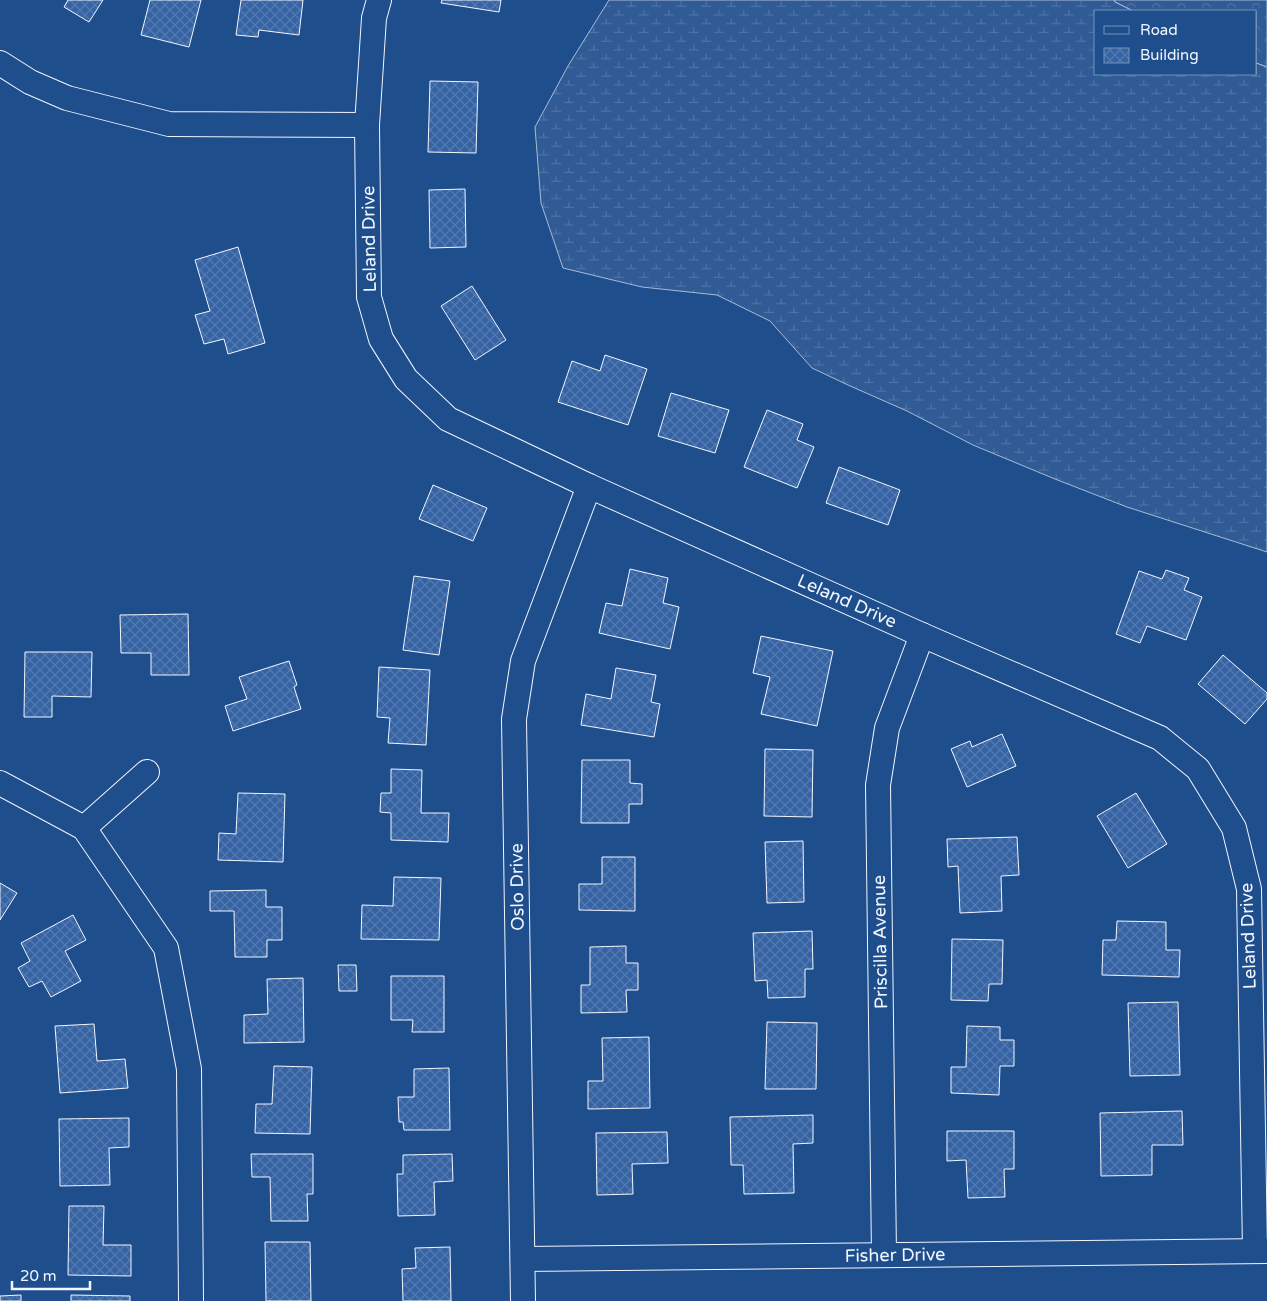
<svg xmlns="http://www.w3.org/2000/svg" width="1267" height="1301" font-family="'Varela Round',sans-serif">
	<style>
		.forest { fill: url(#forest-crowns); stroke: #a8bbd7 }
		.wetland { fill: url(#wetland-marsh); stroke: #a8bbd7 }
		.building { fill: url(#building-cross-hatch); stroke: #f2f6ff }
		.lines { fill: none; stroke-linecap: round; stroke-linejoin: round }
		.minor-casing { stroke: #f2f6ff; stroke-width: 26 }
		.minor { stroke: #1f4e8c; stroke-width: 24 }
		.labels { text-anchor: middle; stroke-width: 4; stroke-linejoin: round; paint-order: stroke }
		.street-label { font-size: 18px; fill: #f2f6ff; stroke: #1f4e8c }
	</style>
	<defs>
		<pattern id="forest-crowns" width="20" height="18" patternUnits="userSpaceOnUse" patternTransform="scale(1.25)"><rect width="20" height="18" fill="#305b95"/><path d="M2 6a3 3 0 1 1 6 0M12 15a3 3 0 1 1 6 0" fill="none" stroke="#4e73a5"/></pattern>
		<pattern id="wetland-marsh" width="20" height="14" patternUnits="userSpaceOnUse" patternTransform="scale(1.25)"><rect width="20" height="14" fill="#305b95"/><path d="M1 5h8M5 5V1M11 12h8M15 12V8" fill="none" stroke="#4e73a5"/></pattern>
		<pattern id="building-cross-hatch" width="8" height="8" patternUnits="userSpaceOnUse" patternTransform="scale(1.25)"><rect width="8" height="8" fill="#3563a3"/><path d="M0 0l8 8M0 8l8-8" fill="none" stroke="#537ab1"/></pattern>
	</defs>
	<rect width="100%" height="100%" fill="#1f4e8c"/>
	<polygon class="forest" points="1114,0 1267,0 1267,67 1256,63 1256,11 1133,11 1115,2"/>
	<polygon class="wetland" points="609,0 1114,0 1115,2 1133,11 1096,11 1096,74 1256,74 1256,63 1267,67 1267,552 1127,507 1055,479 973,445 907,411 848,385 812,368 770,321 717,295 642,287 563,268 541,203 535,127 568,66"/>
	<g class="building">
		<polygon points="68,0 103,0 89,22 64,7"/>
		<polygon points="150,0 201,0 189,47 141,35"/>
		<polygon points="241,0 303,0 299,35 259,30 258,37 236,35"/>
		<polygon points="442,0 501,0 499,12 441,3"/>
		<polygon points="430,81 478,82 476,153 428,152"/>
		<polygon points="465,189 466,247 430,248 429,190"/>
		<polygon points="238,247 265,343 228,354 224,339 204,344 195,315 210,311 195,260"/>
		<polygon points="472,286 506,340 475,360 441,306"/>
		<polygon points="605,355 647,369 628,425 558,402 572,361 600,371"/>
		<polygon points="671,393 729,410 715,453 658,436"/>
		<polygon points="767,410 803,424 797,440 814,447 797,488 744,467"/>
		<polygon points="839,467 900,490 888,525 826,503"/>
		<polygon points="433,485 487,508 473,541 419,519"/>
		<polygon points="630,569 668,578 663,603 679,607 670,649 599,633 606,603 622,606"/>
		<polygon points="1166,570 1189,578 1184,590 1202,597 1186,640 1147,626 1140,643 1116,634 1139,571 1162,579"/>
		<polygon points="414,576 450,581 439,655 403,650"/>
		<polygon points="188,614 189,675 151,675 151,653 121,653 120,615"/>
		<polygon points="761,636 833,651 817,726 761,714 770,677 753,673"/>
		<polygon points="25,652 92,652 91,697 52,696 52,717 24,717"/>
		<polygon points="1223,655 1267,693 1267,699 1245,724 1198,684"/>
		<polygon points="289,661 297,685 294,687 301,709 233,731 225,706 247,699 239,677"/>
		<polygon points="379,667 430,670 426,745 388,743 390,718 377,717"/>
		<polygon points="616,668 656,675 651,702 660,704 654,737 581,725 586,694 611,699"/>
		<polygon points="1002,734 1016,766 967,787 951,749 970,741 972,747"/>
		<polygon points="765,749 813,750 812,817 764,816"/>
		<polygon points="582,760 630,760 630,783 642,784 642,804 629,804 629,823 581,823"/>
		<polygon points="391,769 422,770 421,813 449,813 448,842 391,840 391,813 380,812 381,793 391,793"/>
		<polygon points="238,793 285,794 283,862 218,860 219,833 236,834"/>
		<polygon points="1136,793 1167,844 1128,868 1097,816"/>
		<polygon points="1017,837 1019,875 1001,876 1002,911 960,913 958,866 948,867 947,839"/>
		<polygon points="803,841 804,902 767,903 765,842"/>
		<polygon points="602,857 635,857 635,911 579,910 579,884 602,884"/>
		<polygon points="394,877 441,878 439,940 361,939 362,905 393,906"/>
		<polygon points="0,883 17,893 0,920"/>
		<polygon points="266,890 266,907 282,907 282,940 267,940 267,957 235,957 234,911 210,911 210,891"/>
		<polygon points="73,915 86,940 65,951 81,981 51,997 42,981 29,987 18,968 30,961 21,943"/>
		<polygon points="1117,921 1166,922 1166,950 1180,950 1179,977 1102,975 1103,940 1116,940"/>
		<polygon points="812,931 813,969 805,969 805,997 768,998 767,980 755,981 753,933"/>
		<polygon points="952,939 1003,940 1002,984 989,984 988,1001 951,1000"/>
		<polygon points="626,946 626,963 638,963 638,990 626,990 627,1012 581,1013 581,985 590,985 590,947"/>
		<polygon points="338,965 356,965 357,991 339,991"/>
		<polygon points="391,976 444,976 444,1032 412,1032 413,1020 391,1020"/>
		<polygon points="303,978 304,1042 244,1043 244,1015 268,1014 267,979"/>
		<polygon points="1178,1002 1180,1075 1130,1076 1128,1003"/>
		<polygon points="767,1022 817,1023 816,1089 765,1089"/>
		<polygon points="94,1024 97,1061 125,1059 128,1088 60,1093 55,1026"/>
		<polygon points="967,1026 1000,1027 1000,1040 1014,1040 1014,1066 1000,1066 999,1095 951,1093 951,1067 966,1067"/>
		<polygon points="649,1037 650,1108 588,1109 588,1081 603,1081 602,1038"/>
		<polygon points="274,1066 312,1067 310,1134 255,1133 256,1104 272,1104"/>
		<polygon points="449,1068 450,1130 404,1130 403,1122 399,1122 398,1097 414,1097 414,1069"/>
		<polygon points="1182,1111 1183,1145 1152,1145 1152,1175 1101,1176 1100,1113"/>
		<polygon points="813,1115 813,1143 793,1144 794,1193 744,1194 743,1165 731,1165 730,1117"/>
		<polygon points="129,1118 129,1147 109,1148 110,1185 60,1186 59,1119"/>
		<polygon points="947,1131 1014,1131 1014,1169 1004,1169 1005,1197 968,1198 966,1160 947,1161"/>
		<polygon points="667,1132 668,1163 632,1164 633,1194 597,1195 596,1133"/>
		<polygon points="251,1154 313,1154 313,1194 307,1194 308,1221 271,1221 270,1177 252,1177"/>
		<polygon points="452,1154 453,1181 434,1182 435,1215 398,1216 397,1174 403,1174 403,1155"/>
		<polygon points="69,1206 104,1206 103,1245 131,1245 131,1276 68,1275"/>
		<polygon points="265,1242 310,1242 311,1301 266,1301"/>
		<polygon points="450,1247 451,1301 403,1301 402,1269 416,1268 415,1248"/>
		<polygon points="21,1295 21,1301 0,1301 0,1296"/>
		<polygon points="71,1295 130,1296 130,1301 71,1301"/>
	</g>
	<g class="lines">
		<g class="minor-casing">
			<g id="minor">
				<polyline points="379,0 374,18 367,125 369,297 381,339 406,379 448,419 589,486 922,635 1160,738 1198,769 1234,828 1249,889 1255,1251"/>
				<polyline points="0,63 30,82 67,98 169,124 367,125"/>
				<polyline points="0,783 84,828 166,948 189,1069 191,1301"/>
				<polyline points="84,828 147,772"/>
				<polyline points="884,1255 878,785 887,728 922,635"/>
				<polyline points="523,1259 1267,1251"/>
				<polyline points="523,1301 514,719 523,661 589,486"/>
			</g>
		</g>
		<use href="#minor" class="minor"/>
	</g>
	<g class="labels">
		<g class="street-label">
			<text transform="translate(369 239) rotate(-91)" y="6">Leland Drive</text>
			<text transform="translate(847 601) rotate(24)" y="6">Leland Drive</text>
			<text transform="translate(517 887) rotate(-91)" y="6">Oslo Drive</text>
			<text transform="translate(1248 936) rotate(-92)" y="6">Leland Drive</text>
			<text transform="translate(880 942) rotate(-91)" y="6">Priscilla Avenue</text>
			<text transform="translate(895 1255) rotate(-1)" y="6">Fisher Drive</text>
		</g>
	</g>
	<rect x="1094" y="10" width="162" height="65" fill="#1f4e8c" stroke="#7391ba"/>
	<rect x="1104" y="26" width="25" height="8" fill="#1f4e8c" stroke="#7391ba"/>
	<text x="1140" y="35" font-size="15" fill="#f2f6ff">Road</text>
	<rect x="1104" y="48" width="25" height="15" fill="url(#building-cross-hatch)" stroke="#7391ba"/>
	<text x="1140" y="60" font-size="15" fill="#f2f6ff">Building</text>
	<path d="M12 1281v8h78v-8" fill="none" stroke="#f2f6ff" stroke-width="2.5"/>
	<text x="20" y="1281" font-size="15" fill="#f2f6ff" stroke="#1f4e8c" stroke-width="4" paint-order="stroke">20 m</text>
</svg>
